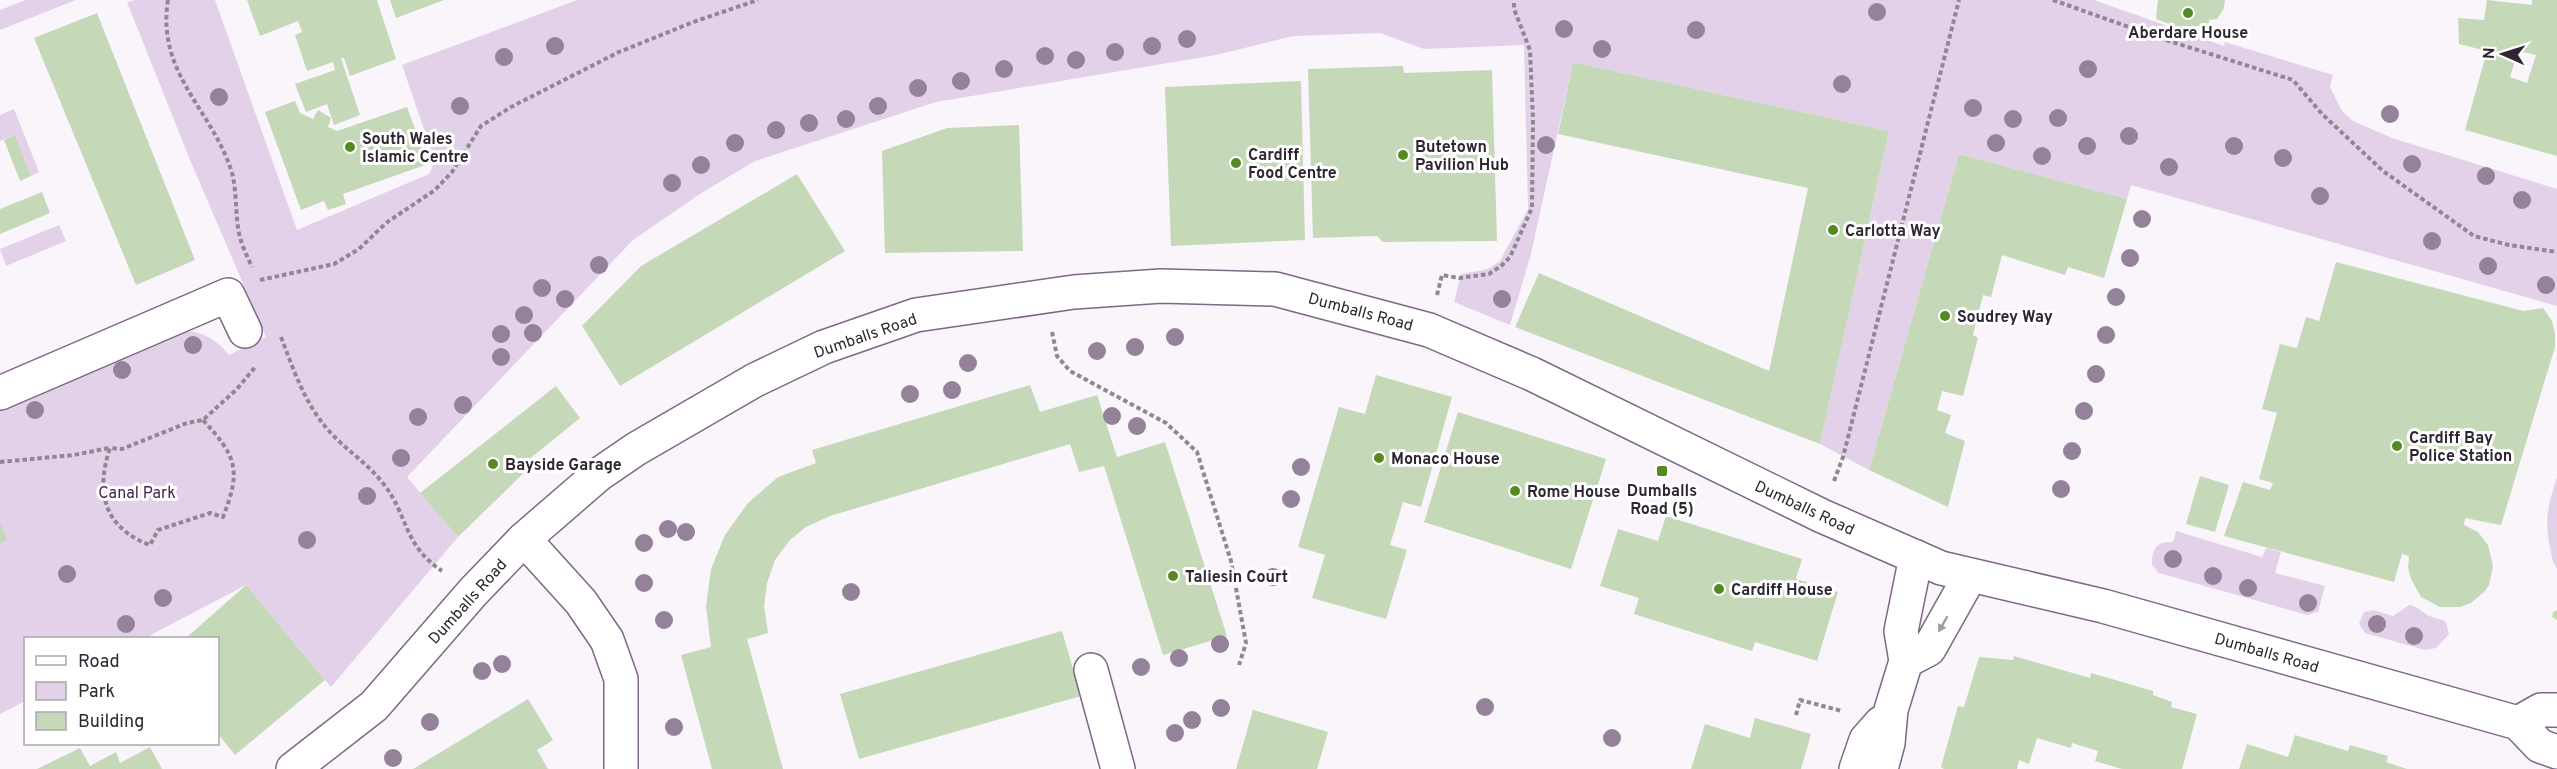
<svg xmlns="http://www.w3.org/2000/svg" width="2557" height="769" font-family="Overpass,sans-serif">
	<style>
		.green { fill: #e3d1ea }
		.building { fill: #c5d9b8; fill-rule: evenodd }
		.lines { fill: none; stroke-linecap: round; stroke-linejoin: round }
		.minor-casing { stroke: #7d6885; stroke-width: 36 }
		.path { stroke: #8e8891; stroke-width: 4; stroke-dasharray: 4.5 3; stroke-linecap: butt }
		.minor { stroke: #fff; stroke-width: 33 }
		.tree { fill: #93829a }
		.oneway { fill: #a19da3 }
		.poi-dot { fill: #568921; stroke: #fff; stroke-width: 2 }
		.labels { text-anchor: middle; stroke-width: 6; stroke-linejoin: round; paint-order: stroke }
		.poi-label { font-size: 16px; font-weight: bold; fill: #2f2632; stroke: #fff; text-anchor: start }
		.street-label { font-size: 16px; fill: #2f2632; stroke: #fff }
		.park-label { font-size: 16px; fill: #40244b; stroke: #fff }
	</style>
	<rect width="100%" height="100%" fill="#f9f5fb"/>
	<g class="green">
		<polygon points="26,0 76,0 0,30 0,10"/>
		<path d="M135 0H215L297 230 429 174 435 161 402 65 577 0H2094L2224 46 2225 42 2333 75 2330 87 2342 111 2353 121 2392 138 2557 189V306L2131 185 2127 199 1959 154 1869 470 1820 444 1889 131 1573 62 1531 254 1510 325 1454 302 1461 274 1488 269 1500 261 1528 209 1524 45 1424 49 1380 33 1293 36 1216 55 936 102 755 161 700 194 633 240 407 477 458 537 331 687 246 585 145 638H26L25 701 0 714V407L177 330C201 331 214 337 229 355L266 337 190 160 127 2Z"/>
		<polygon points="14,109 39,172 31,176 15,135 0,141 0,115"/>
		<polygon points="59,225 66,241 6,266 0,249"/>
		<path d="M2557 477V569C2553 563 2552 559 2551 552 2544 519 2547 509 2557 477Z"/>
		<path d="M2176 531 2262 557 2266 548 2281 552 2275 573 2325 586 2318 612 2307 615 2159 573 2152 565C2151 549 2157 541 2173 542Z"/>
		<path d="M2409 605C2417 606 2421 611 2427 615 2433 618 2440 618 2446 622L2449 634 2436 648 2425 650 2365 633 2359 624 2364 612 2373 610 2393 616Z"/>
	</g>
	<g class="building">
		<polygon points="247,0 377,0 396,59 350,76 344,58 341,58 360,115 334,125 327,104 306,112 295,84 335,70 333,62 307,71 295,35 302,32 298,21 260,36"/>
		<polygon points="390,0 444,0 396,18"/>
		<polygon points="2158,0 2225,0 2224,8 2217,19 2209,20 2209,24 2188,28 2175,26 2156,19"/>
		<path d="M2487 0 2532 5V0H2557V156L2465 130 2487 51 2459 44 2458 18 2484 20ZM2518 51 2536 55 2527 83 2510 77Z"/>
		<polygon points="97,13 195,260 136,285 34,38"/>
		<polygon points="1573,62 1889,131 1820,444 1515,327 1539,273 1769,371 1808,188 1558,134"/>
		<polygon points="1403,66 1404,73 1492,70 1497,241 1383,242 1377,236 1313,238 1308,69"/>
		<polygon points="1301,81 1305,240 1171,246 1165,87"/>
		<polygon points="295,101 300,113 313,119 318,110 331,118 328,127 337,131 407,107 428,164 343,194 346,204 328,210 324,201 301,210 265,112"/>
		<polygon points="1019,125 1023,251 885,253 882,151 947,128"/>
		<polygon points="15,135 31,176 20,181 4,140"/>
		<polygon points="1959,154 2127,199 2104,278 2068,267 2065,275 2002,255 1991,297 1983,295 1973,335 1978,338 1963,396 1942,391 1937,410 1951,415 1945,433 1965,441 1948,507 1869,470"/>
		<polygon points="797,174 845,251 620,386 582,326 641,266"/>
		<polygon points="42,192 50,213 0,234 0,209"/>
		<polygon points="2336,262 2523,311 2543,308 2552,321 2555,334 2555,347 2501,525 2465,518 2464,525 2478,532 2488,545 2493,566 2489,585 2485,591 2471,603 2460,607 2440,607 2421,597 2411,579 2408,568 2409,556 2402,554 2394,582 2224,536 2243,482 2270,490 2273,483 2259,479 2277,413 2262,409 2280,344 2297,348 2306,317 2319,321"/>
		<polygon points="1376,375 1452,397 1421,507 1403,502 1390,545 1407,550 1386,619 1312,598 1325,555 1298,547 1339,407 1365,414"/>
		<polygon points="1030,385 1040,412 1097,395 1117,457 1165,442 1227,636 1163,655 1104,466 1079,472 1070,444 830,516 806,527 790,540 775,560 767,583 764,606 768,633 747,639 783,769 712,769 681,655 711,647 706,606 711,569 725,535 748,503 778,477 816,463 812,450"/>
		<polygon points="556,386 580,418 527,461 531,466 458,537 420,493"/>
		<polygon points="1458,412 1606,459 1571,569 1424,522"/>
		<polygon points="2200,476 2229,485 2215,532 2186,524"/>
		<polygon points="1666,516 1802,559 1796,579 1838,592 1817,661 1755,642 1752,651 1634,614 1639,598 1600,586 1618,529 1658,541"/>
		<polygon points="0,522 7,540 0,543"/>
		<polygon points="246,585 325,680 235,755 218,734 218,638 186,638"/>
		<polygon points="2557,610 2557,620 2552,617 2553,612"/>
		<polygon points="1062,631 1081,696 859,759 840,694"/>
		<polygon points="2014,656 2090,678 2091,673 2153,691 2153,695 2172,702 2171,707 2197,714 2182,769 2122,769 2095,761 2098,751 2072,743 2071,748 2037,738 2029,764 2019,760 2017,769 1944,769 1941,767 1958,706 1964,707 1979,657 2013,660"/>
		<polygon points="528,699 553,740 537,750 548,769 413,769"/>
		<polygon points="1253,710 1328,732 1317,769 1236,769"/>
		<polygon points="1755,718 1811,734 1801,769 1691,769 1705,724 1750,738"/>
		<polygon points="2295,735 2348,751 2350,745 2388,756 2386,762 2407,769 2239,769 2247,744 2288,757"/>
		<polygon points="150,747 162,769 37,769 80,748 90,766 116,752 120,763"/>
	</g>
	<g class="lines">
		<g class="minor-casing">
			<g id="minor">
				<polyline points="0,393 228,295 245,331"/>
				<polyline points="524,539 581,602 607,640 621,679 621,769"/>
				<polyline points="1906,661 1929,649 1970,576"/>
				<polyline points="1091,670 1118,769"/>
				<polyline points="2518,723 2541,710 2557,710"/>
				<polyline points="293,769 374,706 473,592 524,539 598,475 636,449 755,380 824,347 916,315 1074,292 1161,286 1275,289 1429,330 1532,374 1822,516 1941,568 2103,606 2518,723 2540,746 2557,752"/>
				<polyline points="1856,769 1866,740 1881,723"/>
				<polyline points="1881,769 1888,743 1891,710 1906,661 1901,631 1916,557"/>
			</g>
		</g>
		<g class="path">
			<path d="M168 0C156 74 213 110 232 173 237 192 235 213 239 233 241 244 247 256 252 267"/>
			<polyline points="2053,0 2166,40 2293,80 2322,114 2383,171 2474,236 2509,245 2557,252"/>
			<polyline points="260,280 334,264 359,249 386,223 435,190 452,172 481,126 511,107 619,52 696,21 758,0"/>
			<polyline points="1437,295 1442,275 1459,278 1489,274 1501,266 1510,257 1532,208 1533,119 1530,50 1514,9 1514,0"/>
			<polyline points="1052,332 1057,356 1070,371 1166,423 1197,452 1231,561 1246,643 1239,665"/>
			<path d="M281 337C294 371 305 404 329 431 345 449 367 463 382 482 409 515 402 544 442 571"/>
			<path d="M203 420C236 456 242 469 223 517L210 513 158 530 150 545C104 528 95 492 110 448L122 449 187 423 203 420 237 389 256 366"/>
			<polyline points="0,462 74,455 109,448"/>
			<polyline points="1834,481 1843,457 1959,0"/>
			<polyline points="1796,715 1800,700 1842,711"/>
		</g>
		<use href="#minor" class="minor"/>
	</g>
	<g class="tree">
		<circle cx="1877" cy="12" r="9"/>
		<circle cx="1564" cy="29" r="9"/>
		<circle cx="1696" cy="30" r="9"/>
		<circle cx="1187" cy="39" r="9"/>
		<circle cx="555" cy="46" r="9"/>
		<circle cx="1152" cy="46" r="9"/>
		<circle cx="1602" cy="49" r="9"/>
		<circle cx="1115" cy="52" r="9"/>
		<circle cx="1045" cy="56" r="9"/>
		<circle cx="504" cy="57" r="9"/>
		<circle cx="1076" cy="60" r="9"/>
		<circle cx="1004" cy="69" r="9"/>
		<circle cx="2088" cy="69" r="9"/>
		<circle cx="961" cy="81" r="9"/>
		<circle cx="1842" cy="84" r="9"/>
		<circle cx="918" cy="88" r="9"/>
		<circle cx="219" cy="97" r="9"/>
		<circle cx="460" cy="106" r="9"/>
		<circle cx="878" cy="106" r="9"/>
		<circle cx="1973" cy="108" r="9"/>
		<circle cx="2390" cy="114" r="9"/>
		<circle cx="2058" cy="118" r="9"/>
		<circle cx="846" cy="119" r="9"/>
		<circle cx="2013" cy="119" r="9"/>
		<circle cx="809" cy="123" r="9"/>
		<circle cx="776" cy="130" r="9"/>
		<circle cx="2129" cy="136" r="9"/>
		<circle cx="735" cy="143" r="9"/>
		<circle cx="1996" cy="143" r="9"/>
		<circle cx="1546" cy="145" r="9"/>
		<circle cx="2087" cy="146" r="9"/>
		<circle cx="2234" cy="146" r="9"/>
		<circle cx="2042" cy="156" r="9"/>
		<circle cx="2283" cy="158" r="9"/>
		<circle cx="2412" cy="164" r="9"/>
		<circle cx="701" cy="165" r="9"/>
		<circle cx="2169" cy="167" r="9"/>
		<circle cx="2486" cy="176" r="9"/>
		<circle cx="672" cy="183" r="9"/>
		<circle cx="2320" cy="196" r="9"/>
		<circle cx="2522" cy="200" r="9"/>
		<circle cx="2142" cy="219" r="9"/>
		<circle cx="2432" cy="241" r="9"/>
		<circle cx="2130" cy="258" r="9"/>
		<circle cx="599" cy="265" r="9"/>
		<circle cx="2488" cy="266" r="9"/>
		<circle cx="2546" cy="285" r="9"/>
		<circle cx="542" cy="288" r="9"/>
		<circle cx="2116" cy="297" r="9"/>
		<circle cx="565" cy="299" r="9"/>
		<circle cx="1502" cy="299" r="9"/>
		<circle cx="524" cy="315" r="9"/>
		<circle cx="533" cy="333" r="9"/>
		<circle cx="501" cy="334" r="9"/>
		<circle cx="2106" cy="335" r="9"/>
		<circle cx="1175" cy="337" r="9"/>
		<circle cx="193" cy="345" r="9"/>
		<circle cx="1135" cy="347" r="9"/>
		<circle cx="1097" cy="351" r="9"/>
		<circle cx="501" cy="357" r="9"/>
		<circle cx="968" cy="363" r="9"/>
		<circle cx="122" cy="370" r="9"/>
		<circle cx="2096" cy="374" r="9"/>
		<circle cx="952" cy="390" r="9"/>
		<circle cx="910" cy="394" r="9"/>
		<circle cx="463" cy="405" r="9"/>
		<circle cx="35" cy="410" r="9"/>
		<circle cx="2084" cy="411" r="9"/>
		<circle cx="1112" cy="416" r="9"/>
		<circle cx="418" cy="417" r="9"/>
		<circle cx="1137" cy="426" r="9"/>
		<circle cx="2072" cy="451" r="9"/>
		<circle cx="401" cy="458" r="9"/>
		<circle cx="1301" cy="467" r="9"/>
		<circle cx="2061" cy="489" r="9"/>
		<circle cx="367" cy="496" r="9"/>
		<circle cx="1291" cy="499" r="9"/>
		<circle cx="668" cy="529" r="9"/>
		<circle cx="686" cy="532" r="9"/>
		<circle cx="307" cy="540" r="9"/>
		<circle cx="644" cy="543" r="9"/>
		<circle cx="2173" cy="559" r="9"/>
		<circle cx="67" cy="574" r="9"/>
		<circle cx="2213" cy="576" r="9"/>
		<circle cx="1273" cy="577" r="9"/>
		<circle cx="644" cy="583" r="9"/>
		<circle cx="2248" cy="588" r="9"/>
		<circle cx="851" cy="592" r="9"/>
		<circle cx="163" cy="598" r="9"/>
		<circle cx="2308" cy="603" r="9"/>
		<circle cx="664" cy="620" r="9"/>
		<circle cx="126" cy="624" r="9"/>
		<circle cx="2377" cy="624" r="9"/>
		<circle cx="2414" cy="636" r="9"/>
		<circle cx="1220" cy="644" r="9"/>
		<circle cx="1179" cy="658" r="9"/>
		<circle cx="502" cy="664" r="9"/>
		<circle cx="1141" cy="667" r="9"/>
		<circle cx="482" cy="671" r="9"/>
		<circle cx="1485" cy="707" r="9"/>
		<circle cx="1221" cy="708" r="9"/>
		<circle cx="1192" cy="720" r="9"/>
		<circle cx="430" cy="722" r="9"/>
		<circle cx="674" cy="727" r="9"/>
		<circle cx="1175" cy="733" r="9"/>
		<circle cx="1612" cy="738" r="9"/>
		<circle cx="393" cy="758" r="9"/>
	</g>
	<defs><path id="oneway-solid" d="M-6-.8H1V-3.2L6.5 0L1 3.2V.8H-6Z" transform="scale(1.5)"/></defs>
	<use class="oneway" href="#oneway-solid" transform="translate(1943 624) rotate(120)"/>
	<g class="poi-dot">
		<circle cx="2188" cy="13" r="6"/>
		<circle cx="350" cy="147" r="6"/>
		<circle cx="1403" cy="155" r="6"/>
		<circle cx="1236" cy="163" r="6"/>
		<circle cx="1833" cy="230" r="6"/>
		<circle cx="1945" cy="316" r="6"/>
		<circle cx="2397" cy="446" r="6"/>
		<circle cx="1379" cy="458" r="6"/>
		<circle cx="493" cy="464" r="6"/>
		<rect x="1656" y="465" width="12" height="12" rx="3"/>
		<circle cx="1515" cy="491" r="6"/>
		<circle cx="1173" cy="576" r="6"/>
		<circle cx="1719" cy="589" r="6"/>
	</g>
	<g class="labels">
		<g class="poi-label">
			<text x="2188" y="38" text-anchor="middle">Aberdare House</text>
			<text x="362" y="144">South Wales<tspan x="362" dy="18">Islamic Centre</tspan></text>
			<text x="1415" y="152">Butetown<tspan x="1415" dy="18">Pavilion Hub</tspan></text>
			<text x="1248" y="160">Cardiff<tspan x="1248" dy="18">Food Centre</tspan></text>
			<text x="1845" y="236">Carlotta Way</text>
			<text x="1957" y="322">Soudrey Way</text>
			<text x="2409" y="443">Cardiff Bay<tspan x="2409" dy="18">Police Station</tspan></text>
			<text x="1391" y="464">Monaco House</text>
			<text x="505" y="470">Bayside Garage</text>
			<text x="1662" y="496" text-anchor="middle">Dumballs<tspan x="1662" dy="18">Road (5)</tspan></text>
			<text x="1527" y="497">Rome House</text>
			<text x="1185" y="582">Taliesin Court</text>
			<text x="1731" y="595">Cardiff House</text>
		</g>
		<g class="street-label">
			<text transform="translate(1361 311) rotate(15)" y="6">Dumballs Road</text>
			<text transform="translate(865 335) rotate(-19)" y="6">Dumballs Road</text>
			<text transform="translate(1805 507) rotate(25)" y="6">Dumballs Road</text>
			<text transform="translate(467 601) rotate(-48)" y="6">Dumballs Road</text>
			<text transform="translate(2267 652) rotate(16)" y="6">Dumballs Road</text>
		</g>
		<g class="park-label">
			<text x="137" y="498">Canal Park</text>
		</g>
	</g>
	<rect x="24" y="637" width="195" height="108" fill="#ffffff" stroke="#aca8ad" stroke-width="1.5"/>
	<rect x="36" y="656" width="30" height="9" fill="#ffffff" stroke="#aca8ad" stroke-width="1.5"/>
	<text x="78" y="667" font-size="18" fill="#2f2632">Road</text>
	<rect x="36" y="682" width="30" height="18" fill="#e3d1ea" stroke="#aca8ad" stroke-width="1.5"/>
	<text x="78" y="697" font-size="18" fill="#2f2632">Park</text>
	<rect x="36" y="712" width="30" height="18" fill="#c5d9b8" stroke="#aca8ad" stroke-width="1.5"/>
	<text x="78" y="727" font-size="18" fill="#2f2632">Building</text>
	<g transform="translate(2503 54) rotate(273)" stroke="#ffffff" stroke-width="4.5" paint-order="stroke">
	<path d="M0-4.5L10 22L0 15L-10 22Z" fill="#2f2632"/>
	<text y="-9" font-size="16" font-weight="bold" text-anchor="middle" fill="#2f2632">N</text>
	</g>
</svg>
